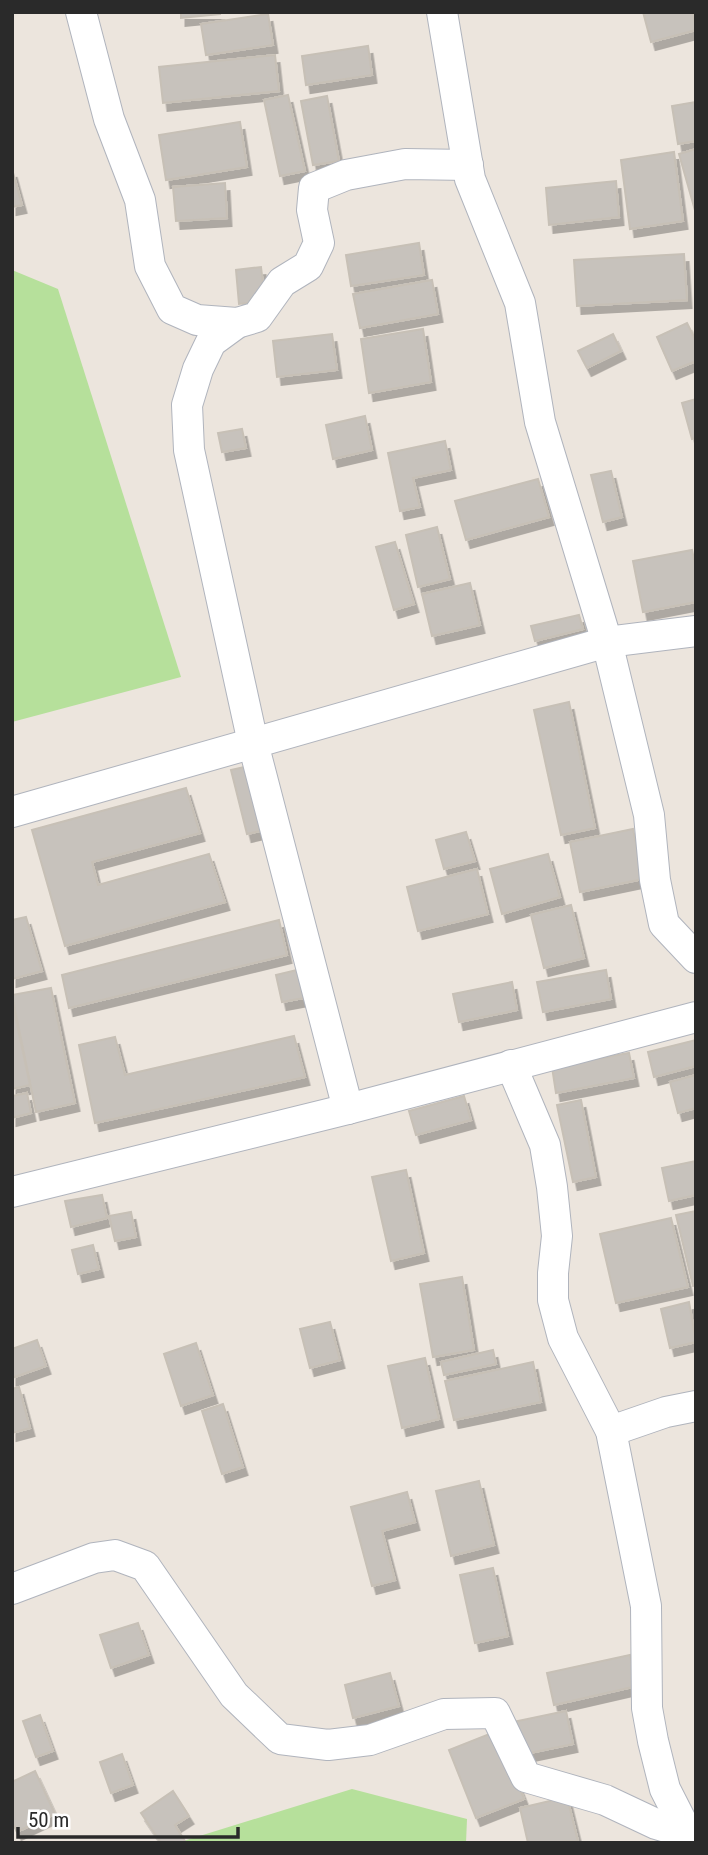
<svg xmlns="http://www.w3.org/2000/svg" width="708" height="1855" font-family="'Roboto Condensed',sans-serif">
	<style>
		.green { fill: #b6e09b }
		.building { fill: #c7c2bc; stroke: #c7c0b6; stroke-width: 2; filter: url(#shadow) }
		.lines { fill: none; stroke-linecap: round; stroke-linejoin: round }
		.minor-casing { stroke: #b0b4bd; stroke-width: 32 }
		.minor { stroke: #fff; stroke-width: 30 }
	</style>
	<defs>
		<filter id="shadow"><feDropShadow dx="4.5" dy="8" stdDeviation="0" flood-color="#0004"/></filter>
	</defs>
	<rect width="100%" height="100%" fill="#ece5dd"/>
	<g class="green">
		<polygon points="12,270 58,289 181,677 12,722"/>
		<polygon points="352,1789 467,1819 466,1843 177,1843"/>
	</g>
	<g class="building">
		<polygon points="181,12 220,12 220,14 181,18"/>
		<polygon points="643,12 693,12 696,30 651,42"/>
		<polygon points="268,14 273,45 206,55 201,24"/>
		<polygon points="368,46 372,75 306,85 302,56"/>
		<polygon points="275,55 279,91 163,103 159,67"/>
		<polygon points="288,95 305,171 280,176 264,100"/>
		<polygon points="327,96 339,161 313,165 301,101"/>
		<polygon points="696,102 696,141 678,144 672,106"/>
		<polygon points="240,122 247,167 166,180 159,135"/>
		<polygon points="696,149 696,214 679,154"/>
		<polygon points="674,152 683,221 630,229 621,160"/>
		<polygon points="12,169 22,205 12,207"/>
		<polygon points="616,181 619,217 549,225 546,188"/>
		<polygon points="225,183 227,218 176,221 173,187"/>
		<polygon points="419,243 424,275 351,286 346,255"/>
		<polygon points="684,254 687,300 577,306 574,260"/>
		<polygon points="261,267 265,301 239,304 236,270"/>
		<polygon points="432,280 438,314 360,328 353,294"/>
		<polygon points="687,323 696,341 696,361 672,371 657,337"/>
		<polygon points="423,329 431,382 369,393 361,339"/>
		<polygon points="332,334 337,370 277,377 273,341"/>
		<polygon points="613,334 621,351 587,368 578,351"/>
		<polygon points="696,399 696,438 692,439 682,403"/>
		<polygon points="365,416 372,450 333,459 326,425"/>
		<polygon points="242,429 246,448 222,452 218,433"/>
		<polygon points="445,441 451,470 413,478 420,507 400,511 388,453"/>
		<polygon points="611,471 622,517 603,522 591,475"/>
		<polygon points="538,479 549,517 466,540 455,501"/>
		<polygon points="437,527 450,579 418,587 406,535"/>
		<polygon points="395,542 414,604 394,610 376,547"/>
		<polygon points="692,550 696,568 696,602 643,612 633,561"/>
		<polygon points="470,583 480,625 432,636 422,594"/>
		<polygon points="579,615 583,629 535,641 531,626"/>
		<polygon points="569,702 595,828 561,835 534,710"/>
		<polygon points="249,766 264,830 247,834 231,770"/>
		<polygon points="186,788 200,833 92,862 98,885 209,854 225,902 65,946 32,830"/>
		<polygon points="633,829 643,879 580,892 570,842"/>
		<polygon points="466,832 475,861 444,869 436,840"/>
		<polygon points="548,854 560,897 502,914 490,869"/>
		<polygon points="477,869 488,914 418,931 407,887"/>
		<polygon points="571,905 584,958 544,968 531,915"/>
		<polygon points="26,917 42,971 12,979 12,920"/>
		<polygon points="279,920 287,955 69,1008 62,975"/>
		<polygon points="297,970 304,998 282,1002 276,975"/>
		<polygon points="606,970 611,999 543,1012 537,982"/>
		<polygon points="512,982 517,1010 459,1022 453,994"/>
		<polygon points="51,988 75,1103 36,1112 12,995"/>
		<polygon points="12,1001 30,1085 12,1089"/>
		<polygon points="294,1036 305,1077 95,1123 79,1045 115,1037 125,1075"/>
		<polygon points="696,1040 696,1066 654,1077 648,1052"/>
		<polygon points="629,1053 634,1078 556,1093 552,1067"/>
		<polygon points="696,1075 696,1108 678,1113 670,1082"/>
		<polygon points="27,1093 31,1113 12,1118 12,1096"/>
		<polygon points="464,1096 471,1120 416,1135 409,1111"/>
		<polygon points="581,1100 596,1177 573,1182 557,1105"/>
		<polygon points="696,1161 696,1195 669,1201 662,1168"/>
		<polygon points="406,1170 424,1253 391,1261 372,1177"/>
		<polygon points="102,1195 107,1218 71,1227 65,1201"/>
		<polygon points="696,1211 696,1285 693,1286 676,1215"/>
		<polygon points="131,1212 136,1237 115,1241 109,1216"/>
		<polygon points="671,1218 688,1287 616,1303 600,1234"/>
		<polygon points="93,1245 99,1269 78,1274 72,1250"/>
		<polygon points="462,1277 474,1350 433,1357 420,1284"/>
		<polygon points="689,1302 696,1342 670,1348 661,1309"/>
		<polygon points="330,1322 340,1360 310,1368 300,1329"/>
		<polygon points="37,1340 46,1366 12,1378 12,1349"/>
		<polygon points="196,1343 213,1395 181,1406 164,1354"/>
		<polygon points="493,1350 496,1364 444,1375 441,1362"/>
		<polygon points="425,1358 439,1419 402,1428 388,1366"/>
		<polygon points="533,1362 541,1402 454,1420 445,1381"/>
		<polygon points="19,1387 30,1428 12,1433 12,1389"/>
		<polygon points="223,1404 243,1467 222,1474 202,1411"/>
		<polygon points="479,1481 494,1545 451,1556 436,1491"/>
		<polygon points="407,1492 415,1522 382,1531 395,1580 372,1586 351,1507"/>
		<polygon points="493,1568 508,1636 475,1643 460,1575"/>
		<polygon points="138,1623 149,1655 111,1668 100,1635"/>
		<polygon points="630,1655 637,1686 554,1705 547,1673"/>
		<polygon points="390,1673 399,1706 353,1718 345,1685"/>
		<polygon points="566,1711 573,1744 520,1755 513,1722"/>
		<polygon points="40,1715 53,1751 36,1757 23,1721"/>
		<polygon points="497,1731 524,1799 476,1818 449,1750"/>
		<polygon points="122,1754 133,1785 111,1793 100,1762"/>
		<polygon points="35,1771 55,1814 17,1832 12,1822 12,1782"/>
		<polygon points="173,1791 189,1816 175,1825 186,1843 161,1843 141,1813"/>
		<polygon points="567,1797 578,1841 528,1843 520,1808"/>
	</g>
	<g class="lines">
		<g class="minor-casing">
			<g id="minor">
				<polyline points="81,12 109,119 140,200 150,266 172,309 197,320 237,323"/>
				<polyline points="442,12 470,179 520,303 540,422 607,642 649,815 655,880 664,924 696,958"/>
				<polyline points="12,812 607,642 696,631"/>
				<polyline points="511,1065 545,1145 552,1187 557,1236 553,1273 553,1300 563,1338 611,1431 646,1606 647,1708 653,1741 665,1789 692,1842"/>
				<polyline points="348,1109 253,743 189,450 187,405 198,369 211,342 237,323 257,317 282,282 308,266 319,243 312,210 314,188 346,175 405,164 468,165"/>
				<polyline points="12,1192 348,1109 696,1017"/>
				<polyline points="611,1431 666,1412 696,1406"/>
				<polyline points="12,1589 94,1558 115,1555 145,1566 234,1695 280,1739 328,1745 370,1740 444,1714 495,1713 526,1777 605,1800 656,1824 689,1834 696,1832"/>
			</g>
		</g>
		<use href="#minor" class="minor"/>
	</g>
	<rect width="708" height="1855" fill="none" stroke="#2a2a2a" stroke-width="28"/>
	<path d="M18 1827v10h220v-10" fill="none" stroke="#2a2a2a" stroke-width="3.5"/>
	<text x="28" y="1827" font-size="21" fill="#2a2a2a" stroke="#ffffff" stroke-width="5" paint-order="stroke">50 m</text>
</svg>
